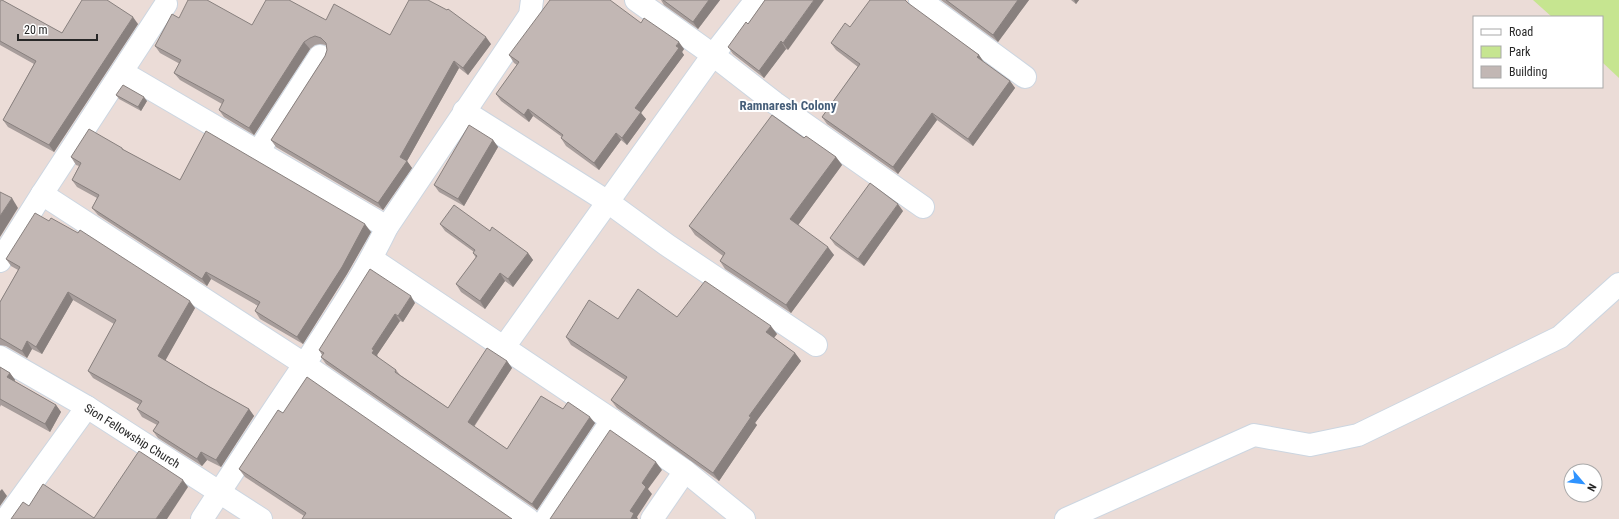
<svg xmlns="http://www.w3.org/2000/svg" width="1619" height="519" font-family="'Roboto Condensed',sans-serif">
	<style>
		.green { fill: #c6e590 }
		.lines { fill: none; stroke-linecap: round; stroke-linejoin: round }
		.minor-casing { stroke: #ccd6e1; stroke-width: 24 }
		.minor { stroke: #fff; stroke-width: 22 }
		.wall { fill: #a79d9b }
		.shaded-wall { fill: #88807e }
		.building { fill: #c2b7b4; stroke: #88807e }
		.labels { text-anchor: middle; stroke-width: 4; stroke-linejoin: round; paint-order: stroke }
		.street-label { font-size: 12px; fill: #272727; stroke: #fff }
		.neighbourhood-label { font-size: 13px; font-weight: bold; fill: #465e79; stroke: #fff }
	</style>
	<rect width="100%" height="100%" fill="#ebdcd7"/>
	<polygon class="green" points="1533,0 1619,0 1619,78 1602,62 1602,17 1552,17"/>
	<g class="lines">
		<g class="minor-casing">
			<g id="minor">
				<polyline points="636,0 713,55 775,103 923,207"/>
				<polyline points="920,0 1025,77"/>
				<polyline points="122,72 387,227"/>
				<polyline points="464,111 608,202 667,245 816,345"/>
				<polyline points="258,152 320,56"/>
				<polyline points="42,194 304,364 528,519"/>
				<polyline points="372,259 612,420 685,471 744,519"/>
				<polyline points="0,261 42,194 166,4"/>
				<polyline points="504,347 713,55 756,0"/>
				<polyline points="0,357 87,407 261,519"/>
				<polyline points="6,519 87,407"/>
				<path d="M202 519C236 467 269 416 304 365 334 319 363 277 387 227L530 15 532 0"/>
				<polyline points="546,519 612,420"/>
				<polyline points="652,519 685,471"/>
				<polyline points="1066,519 1254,435 1310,445 1358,435 1560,337 1619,284"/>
			</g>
		</g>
		<use href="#minor" class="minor"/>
	</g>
	<g class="wall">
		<polygon points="661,0 720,0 698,29 664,5"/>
		<polygon points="765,0 788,50 786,49 764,78 733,54 728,47 748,24"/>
		<polygon points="941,0 1029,0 998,42"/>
		<polygon points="1071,0 1079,0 1076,4"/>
		<polygon points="0,2 62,33 138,24 54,152 8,127 3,120 34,64 0,45"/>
		<polygon points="908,4 979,55 983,62 1010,81 1015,88 973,146 937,120 898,174 827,124 822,117 858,67 836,50 831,43 850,27"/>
		<polygon points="179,18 252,25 326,20 390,35 491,44 468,75 459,68 407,161 412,168 383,210 276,147 271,140 325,56 327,50 326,45 320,44 315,45 310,49 254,135 224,117 219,110 222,104 180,80 174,73 180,64 160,53 155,46"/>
		<polygon points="641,23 684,49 682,52 684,55 641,113 646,119 627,145 621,140 599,170 566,146 561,138 562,137 533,116 529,122 501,101 496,94 517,65 514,63 509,55"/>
		<polygon points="116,95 147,101 141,111 119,99"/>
		<polygon points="804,138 836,157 842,165 798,225 834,255 791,313 725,269 720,261 723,256 695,235 689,226"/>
		<polygon points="493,140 498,147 464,206 439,192 434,185"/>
		<polygon points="122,148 125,151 180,180 371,232 347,274 303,344 260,319 255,311 258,306 211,279 207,286 98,215 92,208 97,198 77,187 72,180 79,166 76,165 71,157"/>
		<polygon points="903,211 864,266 835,245 830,238"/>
		<polygon points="440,224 490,231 528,253 533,260 513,287 505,281 485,309 461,292 456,284 476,258 473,253 474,252 445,231"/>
		<polygon points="6,259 195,308 165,360 208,386 249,409 254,416 221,467 207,460 202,466 158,438 153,431 157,425 142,417 137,409 140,405 93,378 88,371 114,324 73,300 42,354 32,349 27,358 6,346 0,345 0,302 18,270 11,266"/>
		<polygon points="415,303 403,322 400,321 377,355 378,358 396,370 400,375 448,408 507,361 512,368 474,427 507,449 563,409 595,423 537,510 326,364 321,357 322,355 319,350"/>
		<polygon points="677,317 777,334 774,338 795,353 801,361 755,423 757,425 719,481 617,408 611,400 625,380 571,345 566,337 618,319"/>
		<polygon points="0,367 10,373 15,380 14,381 56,405 61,412 50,432 1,405 0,407"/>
		<polygon points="283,413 512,519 304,516 245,477 239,469"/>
	</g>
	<g class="shaded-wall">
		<polygon points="709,0 720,0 698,29 693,22"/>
		<polygon points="814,0 824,0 788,50 783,43"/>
		<polygon points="1018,0 1029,0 998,42 993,35"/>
		<polygon points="1074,0 1079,0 1076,4"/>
		<polygon points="133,17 138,24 54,152 49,145"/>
		<polygon points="486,37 491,44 468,75 463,68"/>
		<polygon points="781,41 786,49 764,78 759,71"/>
		<polygon points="304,42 310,49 254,135 249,128"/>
		<polygon points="679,42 684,49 682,52 684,55 641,113 646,119 627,145 622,138 635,108"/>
		<polygon points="979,55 984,62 977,57"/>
		<polygon points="454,61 459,68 407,161 412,168 383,210 378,203 400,157"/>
		<polygon points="1010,81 1015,88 973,146 968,139"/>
		<polygon points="144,97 147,101 141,111 138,107"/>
		<polygon points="528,109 533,116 529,122 524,115"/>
		<polygon points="932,113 937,120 898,174 893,167"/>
		<polygon points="616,133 621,140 599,170 594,163"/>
		<polygon points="493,140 498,147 464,206 458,199"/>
		<polygon points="836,157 842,165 796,228 790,219"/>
		<polygon points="12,198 18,208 0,237 0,216"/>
		<polygon points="898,204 903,211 864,266 858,259"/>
		<polygon points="365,224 371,232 347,274 303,344 297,337"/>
		<polygon points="828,247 834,255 791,313 786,305"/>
		<polygon points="528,253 533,260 513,287 508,279"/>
		<polygon points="206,272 211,279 207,286 202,279"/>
		<polygon points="500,273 505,281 485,309 480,301"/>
		<polygon points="68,292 73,300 42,354 36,347"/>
		<polygon points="411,296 415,303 403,322 398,316"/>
		<polygon points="190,301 195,308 164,363 158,356"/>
		<polygon points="395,314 400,321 377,355 378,357 376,360 372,353 372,349"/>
		<polygon points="771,326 777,334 772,340 766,332"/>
		<polygon points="27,341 32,349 27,358 22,351"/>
		<polygon points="795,353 801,361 755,423 757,425 719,481 713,473 749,416"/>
		<polygon points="507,361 512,368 472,429 468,422"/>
		<polygon points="10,373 15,380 13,384 7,377"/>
		<polygon points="56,405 61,412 50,432 45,424"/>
		<polygon points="249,409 254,416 221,467 216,460"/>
		<polygon points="590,417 595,423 537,510 532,504"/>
		<polygon points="201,452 207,460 202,466 197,459"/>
		<polygon points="656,462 662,470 648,489 652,494 637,517 638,519 631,519 630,511 642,483"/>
		<polygon points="183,480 188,487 167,519 156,519"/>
		<polygon points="2,489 7,496 0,506 0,491"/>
	</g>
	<g class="building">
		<polygon points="1,0 2,0 62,33 82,0 107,0 133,17 49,145 3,120 36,61 0,41 0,2"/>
		<polygon points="188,0 207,0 252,25 266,0 289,0 326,20 334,4 390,35 409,0 428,0 447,10 448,9 486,37 463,68 454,61 400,157 407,161 378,203 271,140 325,56 327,50 326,43 321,38 315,36 310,38 304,42 249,128 219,110 224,100 174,73 181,60 155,46 172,14 179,18"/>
		<polygon points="550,0 610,0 641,23 644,18 679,42 676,46 679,48 635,108 641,112 622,138 616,133 594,163 561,138 563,135 528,109 524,115 496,94 519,62 509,55"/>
		<polygon points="663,0 709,0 693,22"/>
		<polygon points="765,0 814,0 783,43 781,41 759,71 728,47 746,22 748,24"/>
		<polygon points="870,0 905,0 908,3 979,55 977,57 1010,81 968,139 932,113 893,167 822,117 860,64 831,43 845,23 850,27"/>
		<polygon points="946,0 1018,0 993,35"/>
		<polygon points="123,85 144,97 138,107 116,95"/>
		<polygon points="772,115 804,138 806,136 836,157 790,219 828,247 786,305 720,261 725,253 689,226"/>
		<polygon points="469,125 493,140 458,199 434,185"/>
		<polygon points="89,129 122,148 122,149 180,180 206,131 365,224 342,267 297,337 255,311 260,302 206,272 202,279 92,208 99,195 72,180 81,163 71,157"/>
		<polygon points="870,183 898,204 858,259 830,238"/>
		<polygon points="0,192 12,198 0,216"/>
		<polygon points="454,205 490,231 492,227 528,253 508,279 500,273 480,301 456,284 477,256 473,253 475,250 440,224"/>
		<polygon points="35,213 49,221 51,218 78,233 80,230 190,301 158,356 208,386 249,409 216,460 201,452 197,459 153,431 159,422 137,409 142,401 88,371 116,320 68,292 36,347 27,341 22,351 0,338 0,302 20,267 6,259"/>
		<polygon points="370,269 411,296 398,316 395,314 372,349 374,350 372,353 396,370 395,372 448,408 487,348 507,361 468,422 507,449 541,396 563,409 568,402 590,417 532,504 321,357 324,353 319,350"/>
		<polygon points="705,281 771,326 766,332 795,353 749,416 751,417 713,473 611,400 627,377 566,337 589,300 618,319 638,289 677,317"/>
		<polygon points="0,367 10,373 7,377 56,405 45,424 0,399"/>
		<polygon points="307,377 512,519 302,519 306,513 239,469 278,410 283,413"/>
		<polygon points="610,430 656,462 642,483 646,487 630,511 634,513 631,519 550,519"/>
		<polygon points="139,451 183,480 156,519 11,519 23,502 29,506 43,484 94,518"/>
	</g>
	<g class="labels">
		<g class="street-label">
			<text transform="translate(132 436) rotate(32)" y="4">Sion Fellowship Church</text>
		</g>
		<g class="neighbourhood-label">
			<text x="788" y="110">Ramnaresh Colony</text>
		</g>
	</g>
	<rect x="1473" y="16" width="130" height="72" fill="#ffffff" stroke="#a9a9a9"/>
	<rect x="1481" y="29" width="20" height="6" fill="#ffffff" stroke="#a9a9a9"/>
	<text x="1509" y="36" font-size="12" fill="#272727">Road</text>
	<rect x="1481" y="46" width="20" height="12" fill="#c6e590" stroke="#a9a9a9"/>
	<text x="1509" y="56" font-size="12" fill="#272727">Park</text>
	<rect x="1481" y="66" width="20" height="12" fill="#c2b7b4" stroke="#a9a9a9"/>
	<text x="1509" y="76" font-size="12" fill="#272727">Building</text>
	<g transform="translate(1583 483) rotate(118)"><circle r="19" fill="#ffffff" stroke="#a9a9a9"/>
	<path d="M0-3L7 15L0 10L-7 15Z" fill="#2f93ff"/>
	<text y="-6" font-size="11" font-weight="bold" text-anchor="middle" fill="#272727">N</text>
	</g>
	<path d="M18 34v6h79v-6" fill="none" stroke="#272727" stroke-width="2"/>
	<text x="24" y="34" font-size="12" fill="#272727" stroke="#ffffff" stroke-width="3" paint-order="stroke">20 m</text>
</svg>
